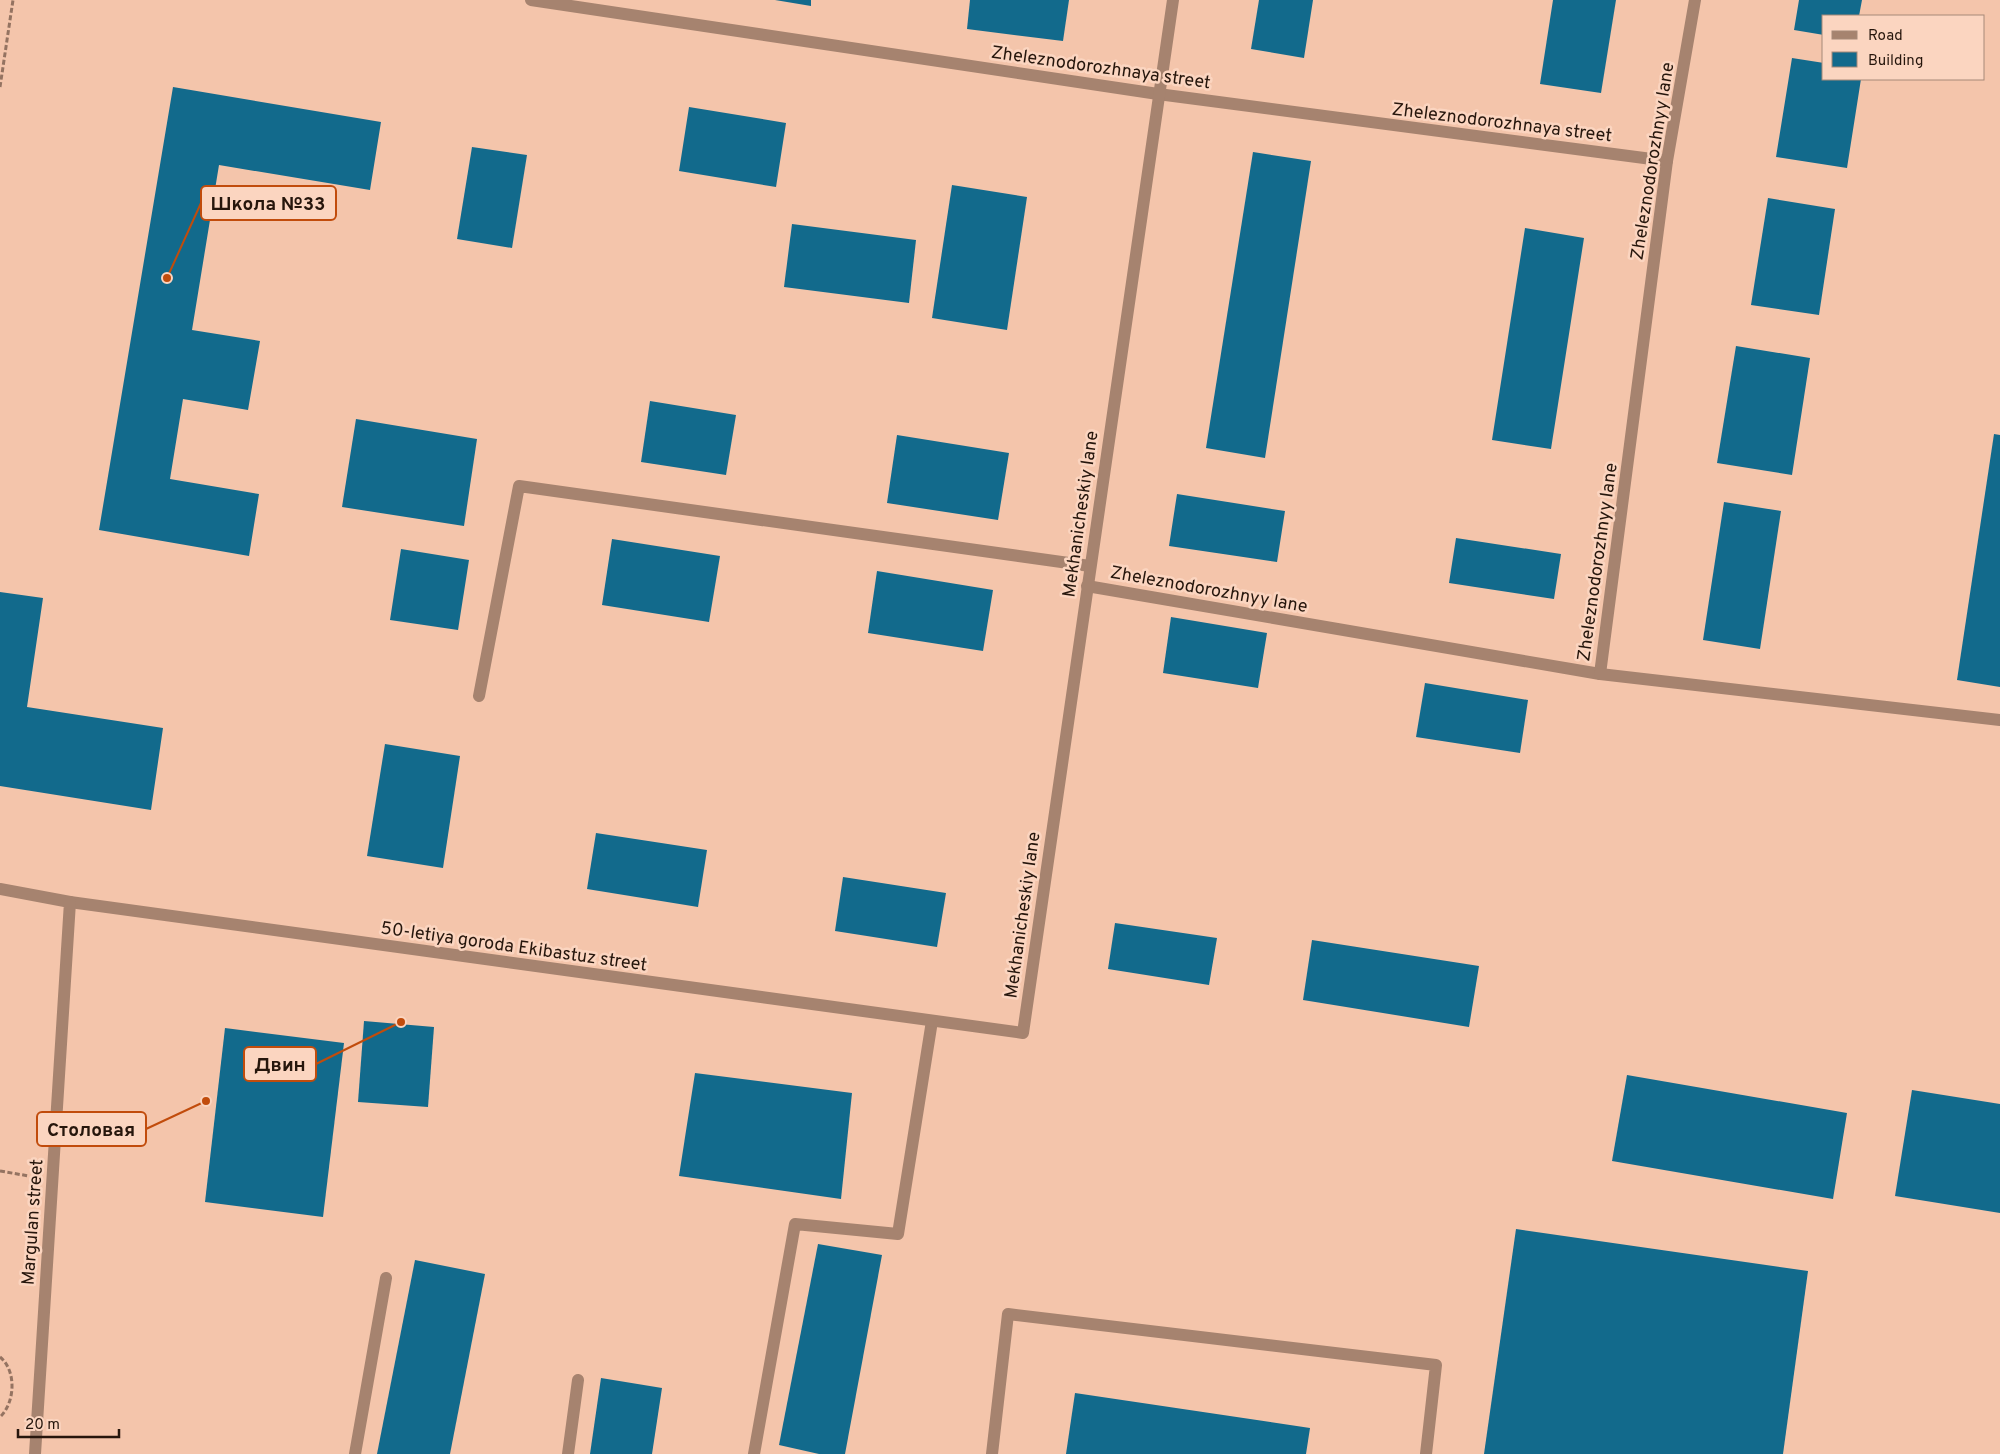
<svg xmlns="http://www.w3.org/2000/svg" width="2000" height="1454" font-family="Overpass,sans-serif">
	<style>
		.building { fill: #126a8c }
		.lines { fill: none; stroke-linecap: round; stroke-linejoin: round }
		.path { stroke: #947361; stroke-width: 3; stroke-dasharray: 5 2.5; stroke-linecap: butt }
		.service { stroke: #a6836f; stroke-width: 12 }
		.minor { stroke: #a6836f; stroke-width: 12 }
		.tertiary { stroke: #a6836f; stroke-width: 12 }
		.labels { text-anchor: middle; stroke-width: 5; stroke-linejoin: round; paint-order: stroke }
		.street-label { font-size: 18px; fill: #26160c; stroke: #fbd5c0 }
		.leader { fill: none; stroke: #c14c0c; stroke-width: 2 }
		.callout-dot { fill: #c14c0c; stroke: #fbd5c0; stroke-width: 2 }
		.callout { fill: #fbd5c0; stroke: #c14c0c; stroke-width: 2 }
		.callout-label { font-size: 19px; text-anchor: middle; font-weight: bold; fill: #26160c }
	</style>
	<rect width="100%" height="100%" fill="#f4c5ab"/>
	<g class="building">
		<polygon points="775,0 811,0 811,6"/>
		<polygon points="970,0 1069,0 1063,41 967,29"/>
		<polygon points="1259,0 1313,0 1304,58 1251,49"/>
		<polygon points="1553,0 1616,0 1601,93 1540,84"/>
		<polygon points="1799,0 1862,0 1859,16 1824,16 1824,35 1794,30"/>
		<polygon points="1792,58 1824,63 1824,79 1861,79 1847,168 1776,157"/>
		<polygon points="173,87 381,122 370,190 219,165 192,330 260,341 248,410 183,399 170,479 259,494 249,556 99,530"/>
		<polygon points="689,107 786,123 776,187 679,171"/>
		<polygon points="472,147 527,155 512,248 457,239"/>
		<polygon points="1253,152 1311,161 1265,458 1206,448"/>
		<polygon points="952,185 1027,197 1007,330 932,318"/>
		<polygon points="1768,198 1835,209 1819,315 1751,305"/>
		<polygon points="792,224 916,240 909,303 784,287"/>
		<polygon points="1525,228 1584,238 1551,449 1492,440"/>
		<polygon points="1736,346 1810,358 1792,475 1717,463"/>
		<polygon points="650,401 736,415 726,475 641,462"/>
		<polygon points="356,419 477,439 464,526 342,507"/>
		<polygon points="1994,434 2000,435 2000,687 1957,680"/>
		<polygon points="897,435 1009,453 998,520 887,503"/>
		<polygon points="1177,494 1285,511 1277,562 1169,546"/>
		<polygon points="1724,502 1781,511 1760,649 1703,640"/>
		<polygon points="1456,538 1561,554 1554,599 1449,583"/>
		<polygon points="612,539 720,556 709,622 602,605"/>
		<polygon points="401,549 469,560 458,630 390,620"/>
		<polygon points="877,571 993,590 983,651 868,633"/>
		<polygon points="0,592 43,598 27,707 163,728 151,810 0,786"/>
		<polygon points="1171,617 1267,633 1258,688 1163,673"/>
		<polygon points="1425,683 1528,700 1520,753 1416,737"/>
		<polygon points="385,744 460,756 443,868 367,856"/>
		<polygon points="596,833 707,850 698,907 587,889"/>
		<polygon points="843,877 946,893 937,947 835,931"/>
		<polygon points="1115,923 1217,938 1209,985 1108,969"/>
		<polygon points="1312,940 1479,966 1469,1027 1303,1000"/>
		<polygon points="364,1021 434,1027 428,1107 358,1102"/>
		<polygon points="225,1028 344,1043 323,1217 205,1202"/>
		<polygon points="695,1073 852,1093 841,1199 679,1176"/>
		<polygon points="1627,1075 1847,1113 1833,1199 1612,1161"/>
		<polygon points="1912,1090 2000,1104 2000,1213 1895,1196"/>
		<polygon points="1516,1229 1808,1271 1783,1454 1484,1454"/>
		<polygon points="818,1244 882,1255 845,1454 819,1454 779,1445"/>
		<polygon points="415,1260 485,1274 450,1454 377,1454"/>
		<polygon points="601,1378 662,1388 652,1454 590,1454"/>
		<polygon points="1075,1393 1310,1428 1306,1454 1066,1454"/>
	</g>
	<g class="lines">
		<g class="path">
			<polyline points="0,87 13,0"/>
			<polyline points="0,1171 29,1176"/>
			<path d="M0 1357C17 1371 15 1403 0 1417"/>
		</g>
		<g class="service">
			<polyline points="479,696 519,486 1090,566"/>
			<polyline points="355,1454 386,1278"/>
			<polyline points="568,1454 578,1380"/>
			<polyline points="754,1454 795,1224 898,1234 932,1021"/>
			<polyline points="992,1454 1008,1314 1436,1365 1426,1454"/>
		</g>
		<g class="minor">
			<polyline points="531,0 1158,94 1667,161"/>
			<polyline points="1087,586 1600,674 1667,161 1695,0"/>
			<polyline points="1600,674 2000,720"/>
			<polyline points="70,902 1023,1033 1173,0"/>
		</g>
		<polyline class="tertiary" points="0,889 70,902 35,1454"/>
	</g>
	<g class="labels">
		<g class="street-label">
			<text transform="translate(1101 67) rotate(8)" y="6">Zheleznodorozhnaya street</text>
			<text transform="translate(1502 122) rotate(7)" y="6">Zheleznodorozhnaya street</text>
			<text transform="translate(1652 161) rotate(-81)" y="6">Zheleznodorozhnyy lane</text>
			<text transform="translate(1080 514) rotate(-82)" y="6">Mekhanicheskiy lane</text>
			<text transform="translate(1597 562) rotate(-82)" y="6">Zheleznodorozhnyy lane</text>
			<text transform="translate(1209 589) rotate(10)" y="6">Zheleznodorozhnyy lane</text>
			<text transform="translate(1022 915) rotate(-82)" y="6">Mekhanicheskiy lane</text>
			<text transform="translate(514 946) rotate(8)" y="6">50-letiya goroda Ekibastuz street</text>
			<text transform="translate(32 1222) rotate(-86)" y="6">Margulan street</text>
		</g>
	</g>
	<path class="leader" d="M167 278L201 203M401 1022L316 1064M206 1101L146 1129"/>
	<g class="callout-dot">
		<circle cx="167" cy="278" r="5"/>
		<circle cx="401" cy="1022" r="5"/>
		<circle cx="206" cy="1101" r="5"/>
	</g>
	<g class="callout">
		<rect x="201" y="186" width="135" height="34" rx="5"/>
		<rect x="244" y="1047" width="72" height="34" rx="5"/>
		<rect x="37" y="1112" width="109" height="34" rx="5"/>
	</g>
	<g class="callout-label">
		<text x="268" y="210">Школа №33</text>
		<text x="280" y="1071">Двин</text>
		<text x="91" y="1136">Столовая</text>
	</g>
	<rect x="1822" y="15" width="162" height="65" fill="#fbd5c0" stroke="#a68978"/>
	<rect x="1832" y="31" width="25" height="8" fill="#a6836f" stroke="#a68978"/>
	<text x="1868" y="40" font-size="15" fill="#26160c">Road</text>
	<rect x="1832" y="52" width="25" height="15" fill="#126a8c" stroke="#a68978"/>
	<text x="1868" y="65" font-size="15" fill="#26160c">Building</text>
	<path d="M18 1429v8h101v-8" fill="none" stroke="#26160c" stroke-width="2.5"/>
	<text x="25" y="1429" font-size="15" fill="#26160c" stroke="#fbd5c0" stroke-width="4" paint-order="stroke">20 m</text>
</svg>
